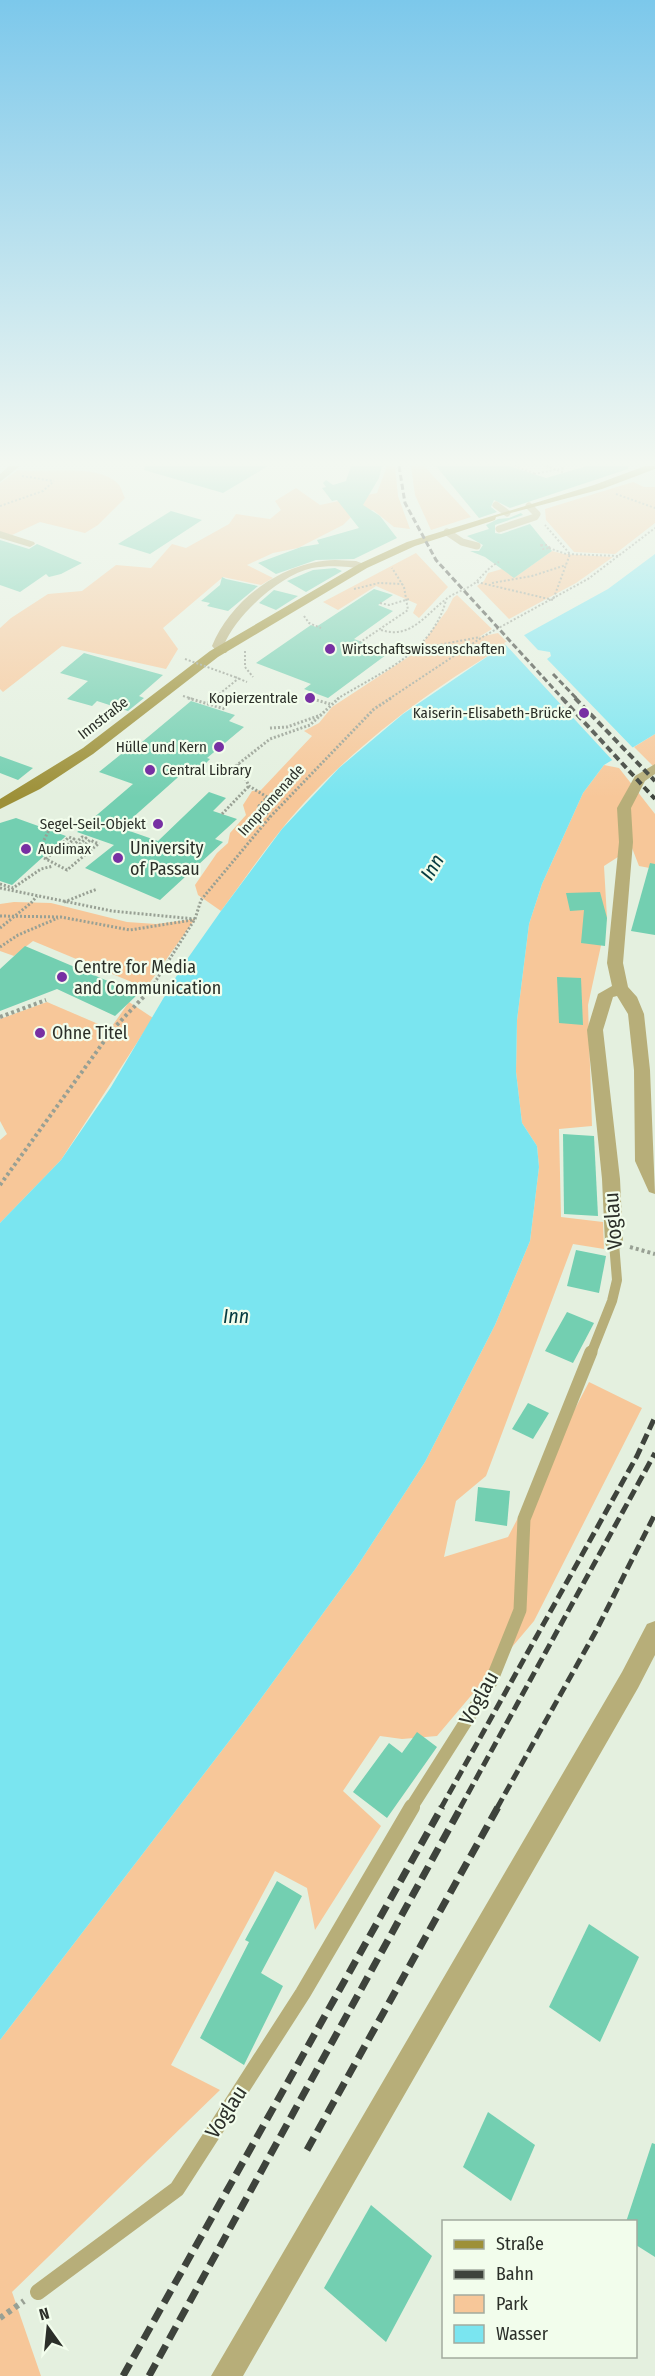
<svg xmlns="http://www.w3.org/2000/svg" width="655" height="2376" font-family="'Fira Sans Condensed',sans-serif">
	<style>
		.green { fill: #f7c799 }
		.water { fill: #7ae5f0 }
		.pier { fill: #e4f0df }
		.building { fill: #73cfb1 }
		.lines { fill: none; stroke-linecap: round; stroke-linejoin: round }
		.path-far3 { stroke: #98a094; stroke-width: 2; stroke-dasharray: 2 2; stroke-linecap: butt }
		.path-far2 { stroke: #98a094; stroke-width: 3; stroke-dasharray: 2 2; stroke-linecap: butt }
		.path-far1 { stroke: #98a094; stroke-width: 4; stroke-dasharray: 3 3; stroke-linecap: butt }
		.path { stroke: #98a094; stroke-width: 6; stroke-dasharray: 4.5 4.5; stroke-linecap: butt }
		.lane-far3 { stroke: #b7ae79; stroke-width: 7 }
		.lane-far2 { stroke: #b7ae79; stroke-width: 10 }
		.lane-far1 { stroke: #b7ae79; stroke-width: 13 }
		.lane { stroke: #b7ae79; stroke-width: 16 }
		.street { fill: #b7ae79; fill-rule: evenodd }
		.secondary { fill: #9d9038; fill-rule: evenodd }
		.rail-far3 { stroke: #3e433c; stroke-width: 3; stroke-dasharray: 6 3; stroke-linecap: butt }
		.rail-far2 { stroke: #3e433c; stroke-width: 4; stroke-dasharray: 7 4; stroke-linecap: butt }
		.rail-far1 { stroke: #3e433c; stroke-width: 5; stroke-dasharray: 11 5; stroke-linecap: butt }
		.rail { stroke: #3e433c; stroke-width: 7; stroke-dasharray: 14 7; stroke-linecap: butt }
		.path-bridge-far1 { stroke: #98a094; stroke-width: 2; stroke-dasharray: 2 2; stroke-linecap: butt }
		.path-bridge { stroke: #98a094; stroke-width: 3; stroke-dasharray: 2 2; stroke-linecap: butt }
		.poi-dot { fill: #7730a3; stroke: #f2fdec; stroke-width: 2 }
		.labels { text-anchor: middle; stroke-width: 4.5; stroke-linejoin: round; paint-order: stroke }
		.far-poi-label { font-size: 15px; fill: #2b2f29; stroke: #f2fdec; text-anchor: end }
		.far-street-label { font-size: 15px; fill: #2b2f29; stroke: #f2fdec }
		.poi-label { font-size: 18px; fill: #2b2f29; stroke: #f2fdec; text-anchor: start }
		.water-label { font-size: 20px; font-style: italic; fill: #053b40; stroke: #f2fdec }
		.near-street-label { font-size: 21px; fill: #2b2f29; stroke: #f2fdec }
	</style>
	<rect width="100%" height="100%" fill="#e4f0df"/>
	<g class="green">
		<polygon points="387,466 395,466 398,496 410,529 394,527 373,510 353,515 343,525 298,548 273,553 247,565 273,578 261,585 223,577 163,628 178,649 166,669 62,646 3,692 0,689 0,628 11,618 48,594 82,591 116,565 151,568 172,544 186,548 229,524 236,514 270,519 281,510 275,501 296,488 320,505 377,493"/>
		<polygon points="411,466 424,466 471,517 431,530 415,495"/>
		<path d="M18 470C43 473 102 463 119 485 122 489 123 495 125 498L98 525 85 533 40 522 12 535 0 532V483Z"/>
		<polygon points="633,482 644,487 655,487 655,523 615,554 574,552 546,520 545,509"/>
		<polygon points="552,551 564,554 613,557 576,583 509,619 477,586 484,581 488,573 502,569 515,577"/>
		<polygon points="416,553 448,587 419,618 413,613 417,604 376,586 338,610 323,602"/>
		<path d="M457 595 492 629 479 637 498 633 509 644C428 689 338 758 281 830 260 856 241 884 221 911L198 895 195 885 217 853 228 843 230 833 246 815 243 805 252 791 261 790 312 736 304 731 319 723 332 707 416 652 447 610 453 598Z"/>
		<polygon points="655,734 655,765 653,766 634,747"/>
		<polygon points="604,765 619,768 655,814 655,869 639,866 632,848 604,866 607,918 588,1005 592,1126 559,1129 561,1217 603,1222 604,1249 573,1244 486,1476 456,1501 444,1557 508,1537 589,1382 642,1408 534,1621 437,1736 402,1739 380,1736 343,1791 381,1826 315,1930 307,1888 275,1871 171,2065 220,2090 12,2292 41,2376 0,2376 0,2040 243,1723 356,1568 425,1462 495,1325 530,1241 539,1167 537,1146 522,1123 516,1072 517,1020 529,924 542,884 583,793"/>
		<polygon points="14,902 51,903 127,922 156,924 195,919 146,988 33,941 14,956 0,951 0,904"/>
		<polygon points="47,1002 110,1029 129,1002 153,1018 61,1160 0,1223 0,1140 7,1134 0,1121 0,1019"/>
	</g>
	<polygon class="water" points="655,554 655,734 604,765 583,793 542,884 529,924 517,1020 516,1072 522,1123 537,1146 539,1167 530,1241 495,1325 425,1462 356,1568 243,1723 0,2040 0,1223 61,1160 111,1087 183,965 221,911 282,829 339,768 403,714 497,650 608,589"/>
	<polygon class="pier" points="522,633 538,650 550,652 551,656 547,659 635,750 614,762 504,643"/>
	<g class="building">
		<polygon points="145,466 268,466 223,493 144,470"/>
		<polygon points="351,466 382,466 379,478 363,505 380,516 397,538 354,559 316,560 276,574 258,563 301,547 319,544 317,540 359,528 337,500 332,501 322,488 326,487 323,483 326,480 333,485 346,481"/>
		<polygon points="436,466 509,466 546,478 587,466 628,466 628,469 510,508 494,500 491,507 497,512 479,518"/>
		<polygon points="171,511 202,520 150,554 118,544"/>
		<polygon points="521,513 523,515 495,525 495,533 501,534 530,524 552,551 514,578 485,557 470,551 479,551 483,545 467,536 489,529 486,525 498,519 509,518"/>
		<polygon points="0,540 29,549 37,544 82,563 61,574 49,577 46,574 20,592 0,585"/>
		<polygon points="335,568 342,571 306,592 287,581 313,570"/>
		<polygon points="222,577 226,579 258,586 228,611 207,606 210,603 201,601 220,585"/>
		<polygon points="374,589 393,595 378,605 393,611 354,639 390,652 328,698 304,689 311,684 256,663 311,625 316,627"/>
		<polygon points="274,590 298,596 276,610 259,603"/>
		<polygon points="84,653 105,659 163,675 139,696 144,698 128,711 97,701 92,706 67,699 88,681 60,673"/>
		<polygon points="191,701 235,715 229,721 244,727 207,758 210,759 195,774 185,771 121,828 158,841 209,792 226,798 213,811 237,819 215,839 223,842 160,900 85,868 114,845 77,832 133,784 99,772 125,751 130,752"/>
		<polygon points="0,756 33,768 18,780 0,773"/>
		<polygon points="16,818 66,836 12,885 0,881 0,823"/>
		<polygon points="650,863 655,864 655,935 631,931"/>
		<polygon points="600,892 607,918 605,946 581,943 584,910 570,911 566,893"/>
		<polygon points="25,946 122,987 137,995 115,1016 57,989 0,1011 0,969"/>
		<polygon points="557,977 581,978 583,1025 559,1023"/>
		<polygon points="563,1134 594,1136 598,1216 564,1214"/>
		<polygon points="576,1250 606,1256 599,1293 567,1286"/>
		<polygon points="567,1312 594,1323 573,1363 545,1351"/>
		<polygon points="528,1403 549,1413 533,1439 512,1429"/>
		<polygon points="478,1487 510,1491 507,1526 475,1521"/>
		<polygon points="417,1732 437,1747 387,1818 353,1792 389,1743 402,1753"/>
		<polygon points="277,1881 302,1896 261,1973 283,1986 244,2065 200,2038 249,1942 245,1940"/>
		<polygon points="589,1924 639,1957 600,2042 549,2007"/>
		<polygon points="488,2112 535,2145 511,2201 463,2167"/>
		<polygon points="652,2143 655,2144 655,2257 636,2245 636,2222 626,2222"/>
		<polygon points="371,2205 432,2256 386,2342 324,2288"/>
	</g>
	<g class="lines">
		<g class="path-far3">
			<polyline points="514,466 536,474"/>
			<polyline points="546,466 565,473"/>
			<polyline points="534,474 565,468"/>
			<polyline points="22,476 53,481"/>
			<polyline points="616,494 655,508"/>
			<polyline points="0,506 43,491 54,481"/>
			<polygon points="541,545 547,545 550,548 543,549"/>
			<polyline points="549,548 566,554 618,556"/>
			<polyline points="477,582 553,600 570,554 545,525"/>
			<polyline points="492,583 532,576 566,565"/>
			<polyline points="354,589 379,583 402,584"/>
			<polyline points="380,603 389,605 409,599"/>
			<polyline points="304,616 309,623 321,628"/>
			<path d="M381 630C412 640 426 613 449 597 458 591 471 588 478 580 486 572 489 567 499 562"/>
			<polyline points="356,645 408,610 404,587 392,568"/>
			<polyline points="417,649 480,637"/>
			<polyline points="245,651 245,667 253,677"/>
			<polyline points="235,677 247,682"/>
			<polyline points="183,696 193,699"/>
			<polyline points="213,699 239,678"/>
			<path d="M337 699C380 672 432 654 446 600"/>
			<polyline points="389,699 484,636 588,579 655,528"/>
		</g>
		<g class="path-far2">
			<polyline points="188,698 225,709"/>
			<polyline points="313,699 330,704"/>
			<polyline points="208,703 215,698"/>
			<polyline points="270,728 287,727 321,715"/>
			<polyline points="238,764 249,786 267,797 259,806 270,817"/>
			<polyline points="223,776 270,739 310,725 339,698"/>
			<polyline points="222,814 249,786"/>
			<polyline points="44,840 51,826"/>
			<polyline points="44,858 67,870 98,844"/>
			<polyline points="46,859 69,837 74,839 60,852 65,853 82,837 86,838 74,850 78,851 90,840 99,844"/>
			<polyline points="0,884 13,888 41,869 53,866"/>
			<polyline points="0,888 112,911 195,919"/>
			<polyline points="64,902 97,889"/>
			<polyline points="31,903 37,896"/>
			<polyline points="0,916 61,917 130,930 192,920"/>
			<polyline points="0,947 18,935 58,918"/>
			<polyline points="150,990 195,919 201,900 270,817 374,709 391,698"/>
		</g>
		<g class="path-far1">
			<polyline points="0,1017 46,1000"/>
			<polyline points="0,1185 113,1029 152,988"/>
			<polyline points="630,1247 655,1254"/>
		</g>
		<polyline class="path" points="0,2318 24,2301"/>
		<g class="lane-far3">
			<polyline points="496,505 507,513"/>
			<polyline points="499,529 535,517 537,514 529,506"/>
			<polyline points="447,532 462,542 477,546"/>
		</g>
		<polyline class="lane-far2" points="591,1354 612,1301 617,1280 614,1243"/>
		<polyline class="lane-far1" points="411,1808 491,1682 520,1610 524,1519 591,1352"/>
		<polyline class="lane" points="38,2292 177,2189 303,1993 412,1807"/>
		<g class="street">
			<polygon points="9,466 20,466 0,482 0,474"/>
			<polygon points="0,531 34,542 35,544 30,547 0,538"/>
			<path d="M335 560 356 561 369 566 363 569C347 566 329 565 312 568 280 575 236 615 224 645L228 650 226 653H218L212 646C231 599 284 561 335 560Z"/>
			<polygon points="655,764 655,774 645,781 631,808 633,842 623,963 628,987 637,997 644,1014 650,1070 655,1194 649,1192 635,1161 634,1070 628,1014 617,996 613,997 603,1030 620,1179 623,1243 621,1248 614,1250 607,1248 605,1243 602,1179 587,1030 598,994 612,986 607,963 619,842 617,808 635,776"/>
			<polygon points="655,1621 655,1655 638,1688 243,2376 211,2376 622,1672 647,1624"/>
		</g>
		<polygon class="secondary" points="645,466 655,466 655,469 602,489 496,517 495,520 415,546 367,568 218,657 93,754 40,789 0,809 0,799 83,748 210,651 359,564 407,542 594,485"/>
		<g class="rail-far3">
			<polyline points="399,466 405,503 436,560 563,699"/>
			<polyline points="553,674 577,699"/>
		</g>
		<g class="rail-far2">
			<polyline points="562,698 655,799"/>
			<polyline points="575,698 655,781"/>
		</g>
		<g class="rail-far1">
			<polyline points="441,1808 637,1456 655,1417"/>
			<polyline points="460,1808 655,1453"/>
			<polyline points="497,1808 596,1631 655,1514"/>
		</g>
		<g class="rail">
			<polyline points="307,2150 498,1807"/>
			<polyline points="123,2376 442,1807"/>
			<polyline points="149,2376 461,1807"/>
		</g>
		<polyline class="path-bridge-far1" points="185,659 235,677"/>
		<polyline class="path-bridge" points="0,928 31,903"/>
	</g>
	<linearGradient id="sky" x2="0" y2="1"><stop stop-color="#7cc8eb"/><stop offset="0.58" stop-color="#f3f8f1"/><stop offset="1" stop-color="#f3f8f1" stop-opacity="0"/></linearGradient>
	<rect width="655" height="798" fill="url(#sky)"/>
	<g class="poi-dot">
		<circle cx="330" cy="649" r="6"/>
		<circle cx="310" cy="698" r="6"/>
		<circle cx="584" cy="713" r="6"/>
		<circle cx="219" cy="747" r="6"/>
		<circle cx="150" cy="770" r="6"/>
		<circle cx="158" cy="824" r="6"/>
		<circle cx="26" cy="849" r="6"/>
		<circle cx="118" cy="858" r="6"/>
		<circle cx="62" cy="977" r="6"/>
		<circle cx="40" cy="1033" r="6"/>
	</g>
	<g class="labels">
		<g class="far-poi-label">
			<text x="342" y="654" text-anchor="start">Wirtschaftswissenschaften</text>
			<text x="298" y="703">Kopierzentrale</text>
			<text x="572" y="718">Kaiserin-Elisabeth-Brücke</text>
			<text x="207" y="752">Hülle und Kern</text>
			<text x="162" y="775" text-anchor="start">Central Library</text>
			<text x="146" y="829">Segel-Seil-Objekt</text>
			<text x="38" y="854" text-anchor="start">Audimax</text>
		</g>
		<g class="far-street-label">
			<text transform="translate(103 718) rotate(-38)" y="5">Innstraße</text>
			<text transform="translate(271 800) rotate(-48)" y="5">Innpromenade</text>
		</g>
		<g class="poi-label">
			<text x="130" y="854">University<tspan x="130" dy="21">of Passau</tspan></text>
			<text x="74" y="973">Centre for Media<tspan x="74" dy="21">and Communication</tspan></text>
			<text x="52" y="1039">Ohne Titel</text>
		</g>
		<g class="water-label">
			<text transform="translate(432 867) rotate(-59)" y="7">Inn</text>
			<text x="236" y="1323">Inn</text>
		</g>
		<g class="near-street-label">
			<text transform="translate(613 1221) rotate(-94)" y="7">Voglau</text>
			<text transform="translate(479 1698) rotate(-61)" y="7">Voglau</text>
			<text transform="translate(226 2112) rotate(-57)" y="7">Voglau</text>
		</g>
	</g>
	<rect x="442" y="2220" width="195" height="138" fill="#f2fdec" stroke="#a2ab9e" stroke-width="1.5"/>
	<rect x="454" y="2240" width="30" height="9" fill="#9d9038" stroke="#a2ab9e" stroke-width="1.5"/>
	<text x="496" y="2250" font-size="18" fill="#2b2f29">Straße</text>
	<rect x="454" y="2270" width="30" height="9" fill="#3e433c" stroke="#a2ab9e" stroke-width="1.5"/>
	<text x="496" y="2280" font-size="18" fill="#2b2f29">Bahn</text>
	<rect x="454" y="2295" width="30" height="18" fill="#f7c799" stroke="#a2ab9e" stroke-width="1.5"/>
	<text x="496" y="2310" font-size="18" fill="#2b2f29">Park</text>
	<rect x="454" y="2325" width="30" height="18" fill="#7ae5f0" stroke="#a2ab9e" stroke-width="1.5"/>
	<text x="496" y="2340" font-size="18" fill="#2b2f29">Wasser</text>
	<g transform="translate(48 2328) rotate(345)" stroke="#f2fdec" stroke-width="4.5" paint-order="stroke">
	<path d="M0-4.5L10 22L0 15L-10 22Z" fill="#2b2f29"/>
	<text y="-9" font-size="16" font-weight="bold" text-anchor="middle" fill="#2b2f29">N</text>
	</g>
</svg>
